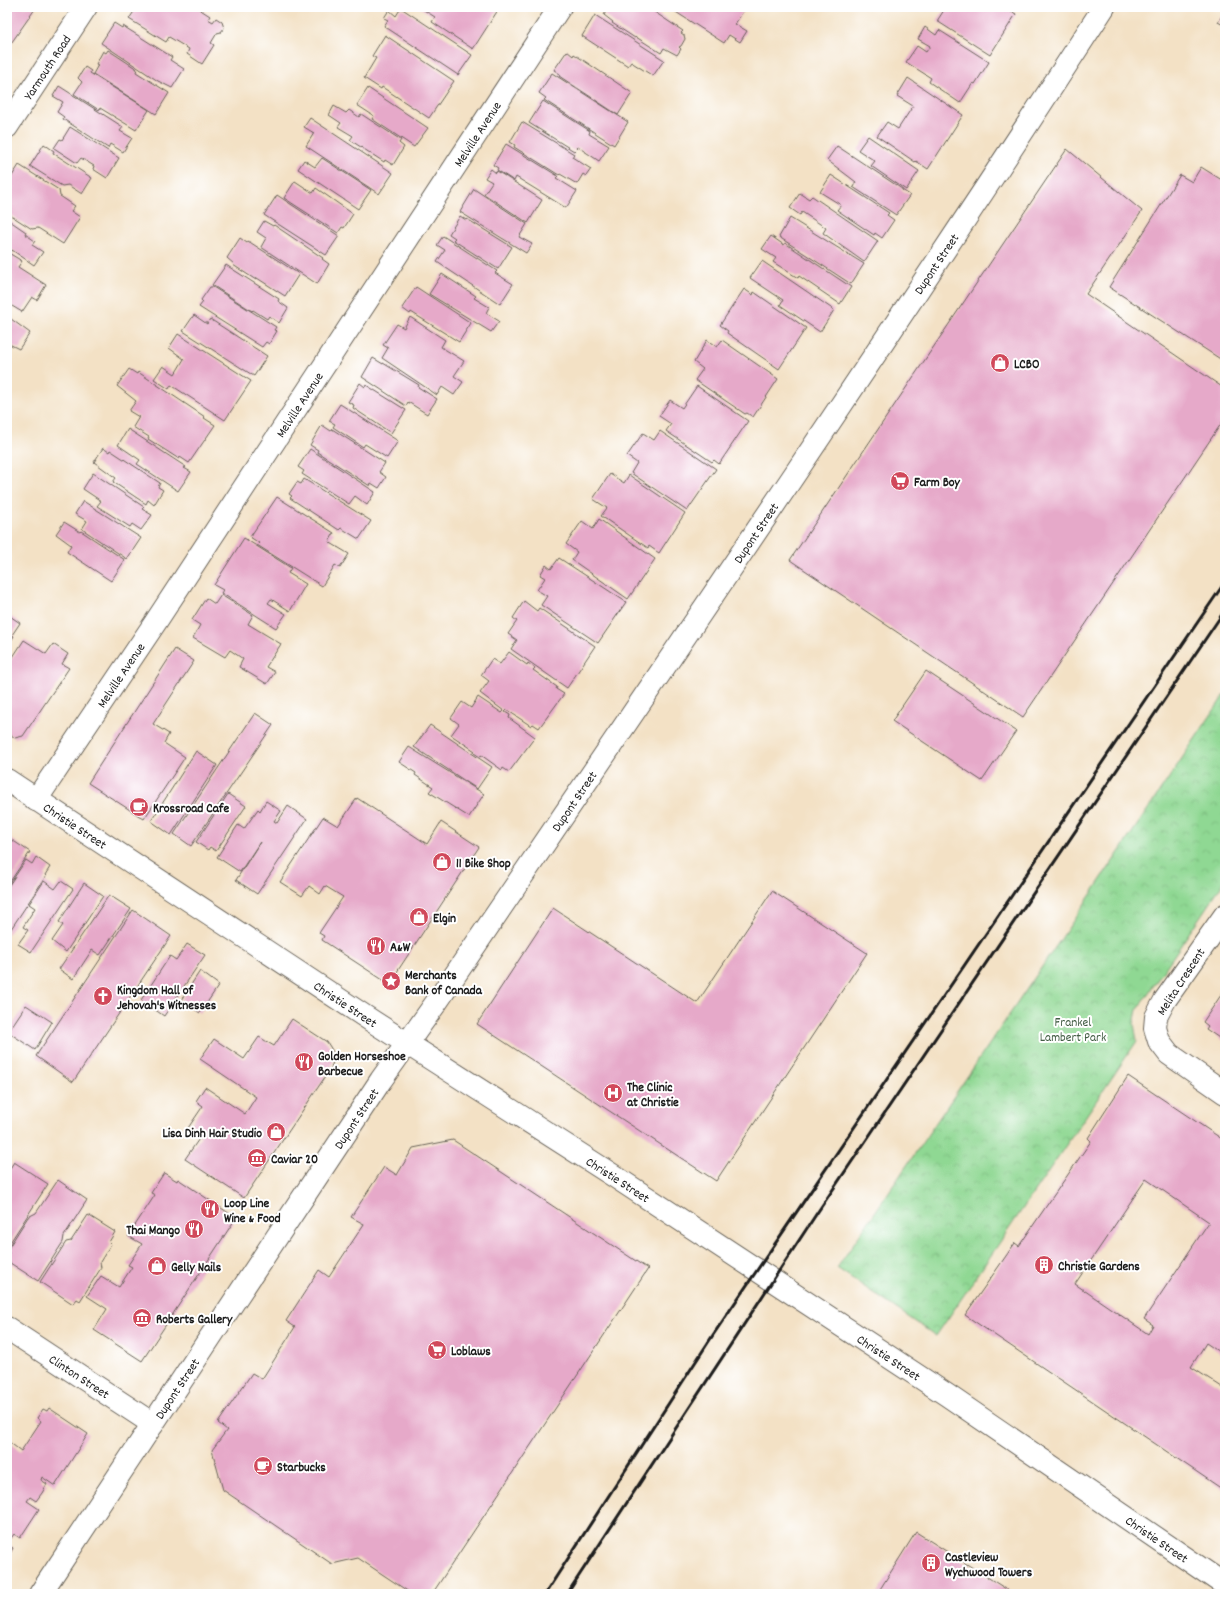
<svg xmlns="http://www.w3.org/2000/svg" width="1232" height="1601" font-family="Dekko,sans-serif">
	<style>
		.park { fill: url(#park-crowns); stroke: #567a58 }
		.building { fill: #e6a9c9; fill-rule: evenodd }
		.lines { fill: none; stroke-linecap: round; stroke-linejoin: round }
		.minor-casing { stroke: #676157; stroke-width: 24 }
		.major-casing { stroke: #676157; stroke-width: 24 }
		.minor { stroke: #fff; stroke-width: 22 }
		.major { stroke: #fff; stroke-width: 22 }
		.rail { stroke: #1c1c1c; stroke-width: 3 }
		.labels { text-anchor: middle; stroke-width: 4; stroke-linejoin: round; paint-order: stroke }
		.street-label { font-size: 13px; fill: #1c1c1c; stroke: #fff }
		.poi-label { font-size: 13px; font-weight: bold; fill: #1c1c1c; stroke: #fff; text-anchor: start }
		.park-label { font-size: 13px; fill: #445e46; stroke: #fff }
	</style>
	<defs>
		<pattern id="park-crowns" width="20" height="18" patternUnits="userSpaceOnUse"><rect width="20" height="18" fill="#8fd893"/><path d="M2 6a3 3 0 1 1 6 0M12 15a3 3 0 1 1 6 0" fill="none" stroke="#7bb97e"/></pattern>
	</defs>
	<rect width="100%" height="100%" fill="#fff"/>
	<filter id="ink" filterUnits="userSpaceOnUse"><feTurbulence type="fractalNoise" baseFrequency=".025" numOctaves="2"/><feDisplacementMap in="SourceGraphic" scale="8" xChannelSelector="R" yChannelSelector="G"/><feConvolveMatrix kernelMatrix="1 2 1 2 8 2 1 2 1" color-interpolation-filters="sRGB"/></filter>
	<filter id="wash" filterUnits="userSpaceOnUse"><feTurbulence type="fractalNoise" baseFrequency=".012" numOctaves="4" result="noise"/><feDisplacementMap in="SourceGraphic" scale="16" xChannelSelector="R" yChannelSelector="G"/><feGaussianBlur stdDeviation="0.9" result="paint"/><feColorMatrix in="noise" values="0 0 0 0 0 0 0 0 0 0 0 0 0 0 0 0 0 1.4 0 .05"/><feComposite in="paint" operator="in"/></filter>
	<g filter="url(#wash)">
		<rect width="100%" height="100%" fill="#f3e1c5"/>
		<polygon class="park" points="1225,694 1225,880 1137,1010 1134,1024 1137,1041 936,1336 837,1268 1067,930"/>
		<g id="blocks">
			<g class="building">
				<polygon points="7,7 32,7 35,9 7,49"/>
				<polygon points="137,7 196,7 210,16 208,19 213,22 216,18 222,22 224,28 221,32 217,33 211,43 214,45 202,64 187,54 189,49 169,37 166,42 129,19"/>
				<polygon points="419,7 493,7 498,10 473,49 432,22 435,17"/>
				<polygon points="609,7 647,7 683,31 681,33 684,35 685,39 681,46 679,47 681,49 677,55 664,48 661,53 636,37 635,38 612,23 613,22 604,15"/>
				<polygon points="668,7 746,7 735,24 747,31 740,42 729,35 724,43"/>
				<polygon points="946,7 1004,7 1016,14 990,55 937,21"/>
				<polygon points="401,8 472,55 458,75 384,26 388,20 384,18 389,10 396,16"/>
				<polygon points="1225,11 1225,26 1218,22"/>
				<polygon points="595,15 664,60 653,76 631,62 628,66 582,36"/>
				<polygon points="114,23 122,28 123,26 172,57 170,60 184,69 172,88 158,81 101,43"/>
				<polygon points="925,27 936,35 939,30 989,62 975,84 973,83 960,103 929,82 931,78 906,62 917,46 926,52 930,46 918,39"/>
				<polygon points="385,35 454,81 429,118 382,87 381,89 364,78 376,58 372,56"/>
				<polygon points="108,50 137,69 136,72 169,93 156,114 93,74 98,65 96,64 103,51 106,53"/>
				<polygon points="567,51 573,56 574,54 632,93 618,115 559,76 560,74 554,70"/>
				<polygon points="85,67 91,71 90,73 149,110 136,130 100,108 99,110 74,94 82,82 78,78"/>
				<polygon points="552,73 628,122 614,145 544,100 546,98 539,93"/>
				<polygon points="908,78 963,115 928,169 916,161 915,162 877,136 887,122 898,129 913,106 897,96"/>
				<polygon points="59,86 123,127 120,131 132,138 123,152 110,144 108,148 63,119 64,117 57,112 63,102 53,96"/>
				<polygon points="368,88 428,128 414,147 372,119 374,116 357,105"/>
				<polygon points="543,101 590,131 589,134 609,146 599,161 578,147 574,151 529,123"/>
				<polygon points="334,106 346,113 349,110 359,117 361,114 401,140 399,143 404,147 393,165 385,160 384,162 350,140 353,136 338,127 341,123 329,115"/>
				<polygon points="310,118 393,173 379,194 306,146 314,133 304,127"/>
				<polygon points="522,122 574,154 572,157 591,169 586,176 583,174 577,184 560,174 559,175 514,147 515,145 510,142"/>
				<polygon points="70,127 119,158 107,178 93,169 94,166 81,158 77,163 54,148 60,139 62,140"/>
				<polygon points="868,136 919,171 906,190 871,166 875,161 858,150"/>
				<polygon points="44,144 54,151 53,153 92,178 82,194 68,185 62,186 30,166"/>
				<polygon points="506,144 558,176 556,178 577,191 566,208 516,177 514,181 497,170 498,168 493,165"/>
				<polygon points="837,146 902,189 902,190 910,195 896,215 853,187 856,182 827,160"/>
				<polygon points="1067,149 1142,211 1086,294 1225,389 1225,418 1023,717 790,560"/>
				<polygon points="322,158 371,190 358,209 298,169 304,160 315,167"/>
				<polygon points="19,165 59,190 60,196 75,206 71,211 80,217 63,244 38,228 32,229 7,213 7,184"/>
				<polygon points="1201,167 1225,182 1225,362 1109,287 1180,175 1192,182"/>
				<polygon points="491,169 496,173 497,171 542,200 528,223 484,194 492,182 485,178"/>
				<polygon points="831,175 889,213 887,215 894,220 882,238 875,233 874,235 837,210 841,205 820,192"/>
				<polygon points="295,181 313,193 316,188 353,214 344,228 342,227 338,233 284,198"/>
				<polygon points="474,189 527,224 519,237 532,244 526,253 460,212"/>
				<polygon points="800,193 809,199 812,196 878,241 864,262 823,233 826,228 802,212 800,215 790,208"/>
				<polygon points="277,195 339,236 326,255 264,215"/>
				<polygon points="460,216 466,220 467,219 512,247 498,269 453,240 455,238 449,234"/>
				<polygon points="790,218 864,264 851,284 779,237"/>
				<polygon points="7,219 26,232 25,234 35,241 32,245 43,252 34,265 12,250 11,252 7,249"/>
				<polygon points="264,221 273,226 274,225 323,258 322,259 329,264 317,284 261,247 266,238 257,232"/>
				<polygon points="443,236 497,271 495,273 513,284 500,304 437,262 445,250 437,245"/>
				<polygon points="771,236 784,245 785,243 851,287 840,304 799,276 798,278 773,262 776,258 762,249"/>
				<polygon points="240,238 247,243 248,241 299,274 285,296 257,278 256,280 233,265 234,264 227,258"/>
				<polygon points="7,252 22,261 18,267 46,285 37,300 32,297 22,312 7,303"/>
				<polygon points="762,261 834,310 820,332 780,305 783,300 750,278"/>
				<polygon points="226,265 279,299 278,301 288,308 279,323 269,316 267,319 253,310 252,311 212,285"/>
				<polygon points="442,274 476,296 474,298 489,307 486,313 499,321 491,332 429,294"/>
				<polygon points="210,287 213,287 276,327 274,330 277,331 269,344 266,342 262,347 199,307 203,302 201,300"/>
				<polygon points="416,287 471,323 459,342 411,312 410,314 402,308"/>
				<polygon points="744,289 753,295 754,292 806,328 779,369 727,333 728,331 720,325"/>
				<polygon points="194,315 207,324 210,319 267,356 254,376 183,331"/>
				<polygon points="7,316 30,333 19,349 7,343"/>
				<polygon points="410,317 445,340 441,347 464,361 454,376 463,382 454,395 442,387 437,395 382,358 388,348 383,345 397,324 404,328"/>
				<polygon points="178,334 251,381 225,420 171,385 169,389 154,379 163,366 175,374 184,359 169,348"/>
				<polygon points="707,340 717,347 722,340 778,379 753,417 747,413 745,414 695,380 703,369 694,362"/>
				<polygon points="373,358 383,364 383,363 419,385 418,387 437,399 427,414 408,402 406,406 362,377"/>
				<polygon points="129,369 137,374 138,372 205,417 204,418 215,425 189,463 180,457 179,459 148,439 149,437 133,427 139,417 129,411 136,401 117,386"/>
				<polygon points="360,383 365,387 366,385 406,410 391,433 353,408 354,405 348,402"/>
				<polygon points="697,386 748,421 719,464 714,460 712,462 666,431 671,424 659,416 670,400 682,408"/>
				<polygon points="340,404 398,441 387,458 365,444 363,447 333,427 335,424 329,421"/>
				<polygon points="322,425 331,431 332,429 385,463 379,472 386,477 379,488 371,483 370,486 317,452 318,450 310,445"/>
				<polygon points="128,429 186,467 184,468 191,472 178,491 137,464 140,460 118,445"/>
				<polygon points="660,431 716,469 687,511 631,473 637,463 627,456 643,433 654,440"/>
				<polygon points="103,448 109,452 110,450 160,483 158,487 163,490 154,505 148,500 146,504 113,482 116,478 94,462"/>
				<polygon points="310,449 375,492 367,505 355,496 349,504 302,474 304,471 298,467"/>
				<polygon points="93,473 144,507 142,509 152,515 141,530 132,524 130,527 97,506 101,501 83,489"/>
				<polygon points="610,474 624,483 629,475 685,513 659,553 649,546 648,548 601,516 607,508 593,499"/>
				<polygon points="304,479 371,521 359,539 341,528 339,530 290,498 292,496 289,494 297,482 301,484"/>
				<polygon points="277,497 334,533 329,542 349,554 340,568 335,565 322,586 257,545 259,543 250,537"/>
				<polygon points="83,501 141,538 127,559 82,529 87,521 75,514"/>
				<polygon points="599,519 655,559 628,599 572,560 577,552 566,544 582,521 593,529"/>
				<polygon points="64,522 80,532 81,531 125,560 111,581 67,552 71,545 56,534"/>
				<polygon points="244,538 291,568 288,573 306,584 290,611 271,599 268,603 286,614 276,628 221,593 223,590 214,585"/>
				<polygon points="559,558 626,602 598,643 541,605 547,596 537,590 545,578 540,575 546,565 551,569"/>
				<polygon points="221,595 253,615 248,624 281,644 266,667 275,672 267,684 239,667 243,659 230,650 225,657 193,638 200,625 192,620 206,598 215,604"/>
				<polygon points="524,601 537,611 539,608 595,646 567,688 511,649 517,640 508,634 517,621 513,618"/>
				<polygon points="7,614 20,623 12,635 14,636 7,647"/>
				<polygon points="24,640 46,654 53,644 68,654 62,664 69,668 23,736 15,738 7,732 7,662 9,659 11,660"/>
				<polygon points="175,649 194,661 153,724 169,734 164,743 185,757 144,819 88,783"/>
				<polygon points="509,652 527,665 528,663 535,668 533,670 557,687 556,689 564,694 539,728 533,724 531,726 507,710 505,712 510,715 509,718 535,737 509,772 503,768 502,770 481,755 480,757 474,753 475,751 451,735 459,724 451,718 462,702 471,708 478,697 502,713 504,711 480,693 489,681 481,675 492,659 500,664"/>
				<polygon points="926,671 1016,731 982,781 892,721"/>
				<polygon points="255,713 273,725 191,846 174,834"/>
				<polygon points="430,725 492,767 477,789 414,747"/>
				<polygon points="409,747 484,794 469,817 429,792 433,787 415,775 416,773 399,762"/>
				<polygon points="196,751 217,765 171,835 151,821"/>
				<polygon points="228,794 246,806 216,851 210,847 208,850 196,842"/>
				<polygon points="357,798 427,844 441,822 479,847 389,984 322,940 324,936 319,933 343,897 325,886 320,894 309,886 302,896 280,882 323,817 338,826"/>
				<polygon points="266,801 281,811 274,821 277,823 288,806 307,819 257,894 236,880 260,842 240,872 217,857 238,825 244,829 258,809 260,811"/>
				<polygon points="9,838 30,852 7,886 7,842"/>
				<polygon points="36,857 50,867 45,875 46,876 7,935 7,888 26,860 32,864"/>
				<polygon points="44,881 55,889 61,881 73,889 31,952 18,944 28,930 23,927 35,908 29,904"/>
				<polygon points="84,883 103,896 66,952 52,941 63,925 59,922"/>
				<polygon points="772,891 867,953 716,1181 477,1024 553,908 697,1003"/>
				<polygon points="109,895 131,909 100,955 92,950 73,979 59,969"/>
				<polygon points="133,910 171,936 73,1082 36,1056"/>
				<polygon points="187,944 205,955 164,1016 141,1000 170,956 176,960"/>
				<polygon points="200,971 219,985 200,1013 181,1000"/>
				<polygon points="1225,989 1225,1042 1206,1029 1208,1026 1203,1022"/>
				<polygon points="26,1005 52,1022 35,1050 8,1032"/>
				<polygon points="292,1019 327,1042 332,1050 334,1058 331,1068 244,1198 185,1159 201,1136 188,1128 203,1106 196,1101 205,1087 245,1114 256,1097 200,1059 214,1039 244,1059 259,1037 274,1046"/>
				<path d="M1128 1076 1225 1141V1356L1206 1343 1191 1367 1225 1389V1491L965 1315 1015 1243 1019 1246 1091 1141 1088 1138ZM1146 1179 1209 1222 1144 1319 1153 1325 1148 1334 1075 1284Z"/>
				<polygon points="453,1140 648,1269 432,1594 412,1594 358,1558 332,1564 223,1490 212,1450 227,1430 218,1423 252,1373 262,1379 295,1327 286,1321 319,1270 329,1277 364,1224 351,1217 384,1167 397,1175 413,1148"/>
				<polygon points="14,1162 48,1184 9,1244 7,1244 7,1173"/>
				<polygon points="164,1173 177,1181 178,1179 236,1218 142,1361 94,1330 107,1309 87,1296 101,1276 119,1287 132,1267 128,1265 142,1244 128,1236 155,1195 151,1193"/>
				<polygon points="58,1180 87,1200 64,1236 63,1242 38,1281 7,1261 7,1256 9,1253 7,1250 28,1217 36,1213"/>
				<polygon points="88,1215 115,1232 109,1242 111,1244 100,1262 101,1268 80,1301 77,1299 73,1304 40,1282 66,1242 71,1241"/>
				<polygon points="49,1408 88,1434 55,1486 42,1477 41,1480 47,1484 42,1493 36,1501 30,1497 27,1501 39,1509 20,1538 14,1534 7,1544 13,1548 7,1559 7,1445 9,1442 21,1451 41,1421 37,1418 43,1409 47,1411"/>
				<polygon points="916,1532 1014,1594 877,1594"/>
			</g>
		</g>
	</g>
	<g filter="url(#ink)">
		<use href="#blocks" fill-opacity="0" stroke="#676157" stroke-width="1"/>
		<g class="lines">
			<g class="minor-casing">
				<g id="minor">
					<path id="s1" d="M7 127 86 7"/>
					<path id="s2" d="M7 780 372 1021 614 1176 947 1395 1225 1585"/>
					<path id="s3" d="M36 800 155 623 560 7"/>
					<polyline points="1225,915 1165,1000 1156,1017 1155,1028 1159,1041 1169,1054 1225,1093"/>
					<path id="s4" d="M7 1328 153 1424"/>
				</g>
			</g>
			<g class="major-casing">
				<g id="major">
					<path id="s5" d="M40 1594 381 1080 436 1003C661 672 887 342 1104 7"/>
				</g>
			</g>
			<use href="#minor" class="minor"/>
			<use href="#major" class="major"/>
			<g class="rail">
				<polyline points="545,1594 713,1335 1225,582"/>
				<polyline points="567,1594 817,1213 1225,610"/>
			</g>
		</g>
	</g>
	<defs>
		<g id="shop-disc" transform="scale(1)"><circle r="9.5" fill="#d1495b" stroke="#fff"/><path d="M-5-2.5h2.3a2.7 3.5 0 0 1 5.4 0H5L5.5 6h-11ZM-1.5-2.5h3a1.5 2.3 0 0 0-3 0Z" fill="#fff"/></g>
		<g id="supermarket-disc" transform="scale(1)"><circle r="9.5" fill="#d1495b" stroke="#fff"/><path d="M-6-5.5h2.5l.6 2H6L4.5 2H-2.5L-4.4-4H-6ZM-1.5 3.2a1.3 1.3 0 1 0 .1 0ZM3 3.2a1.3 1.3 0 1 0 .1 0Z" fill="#fff"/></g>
		<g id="cafe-disc" transform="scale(1)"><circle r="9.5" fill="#d1495b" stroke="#fff"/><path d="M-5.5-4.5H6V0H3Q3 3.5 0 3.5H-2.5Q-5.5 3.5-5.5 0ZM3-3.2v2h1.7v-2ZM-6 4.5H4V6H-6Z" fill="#fff"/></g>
		<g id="restaurant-disc" transform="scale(1)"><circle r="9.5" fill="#d1495b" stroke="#fff"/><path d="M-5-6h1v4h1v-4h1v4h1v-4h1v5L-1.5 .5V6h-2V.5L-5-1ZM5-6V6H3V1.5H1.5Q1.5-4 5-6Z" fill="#fff"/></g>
		<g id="sight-disc" transform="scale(1)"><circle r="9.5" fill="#d1495b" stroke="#fff"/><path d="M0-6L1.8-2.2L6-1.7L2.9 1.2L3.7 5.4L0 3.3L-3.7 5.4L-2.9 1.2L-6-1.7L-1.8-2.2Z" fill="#fff"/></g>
		<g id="church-disc" transform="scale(1)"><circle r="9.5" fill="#d1495b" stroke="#fff"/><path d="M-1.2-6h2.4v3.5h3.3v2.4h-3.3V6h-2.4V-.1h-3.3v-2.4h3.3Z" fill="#fff"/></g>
		<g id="hospital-disc" transform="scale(1)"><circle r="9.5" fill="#d1495b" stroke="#fff"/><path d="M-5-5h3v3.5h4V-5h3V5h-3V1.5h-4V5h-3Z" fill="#fff"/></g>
		<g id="museum-disc" transform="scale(1)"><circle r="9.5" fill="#d1495b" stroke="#fff"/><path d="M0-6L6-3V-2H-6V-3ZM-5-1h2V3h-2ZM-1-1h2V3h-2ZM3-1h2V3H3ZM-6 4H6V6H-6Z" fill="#fff"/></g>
		<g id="building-disc" transform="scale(1)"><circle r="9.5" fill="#d1495b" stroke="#fff"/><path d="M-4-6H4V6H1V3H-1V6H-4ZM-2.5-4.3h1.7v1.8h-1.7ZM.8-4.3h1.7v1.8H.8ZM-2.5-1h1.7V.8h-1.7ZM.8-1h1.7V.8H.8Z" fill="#fff"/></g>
	</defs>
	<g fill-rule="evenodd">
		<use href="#shop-disc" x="1000" y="363"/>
		<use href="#supermarket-disc" x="900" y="481"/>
		<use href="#cafe-disc" x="139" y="807"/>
		<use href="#shop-disc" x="442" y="862"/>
		<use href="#shop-disc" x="419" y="917"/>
		<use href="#restaurant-disc" x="376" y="946"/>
		<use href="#sight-disc" x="391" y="981"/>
		<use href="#church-disc" x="103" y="996"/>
		<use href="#restaurant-disc" x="304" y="1062"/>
		<use href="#hospital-disc" x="613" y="1093"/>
		<use href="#shop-disc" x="276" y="1132"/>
		<use href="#museum-disc" x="257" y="1158"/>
		<use href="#restaurant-disc" x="210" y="1209"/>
		<use href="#restaurant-disc" x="194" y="1229"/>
		<use href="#building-disc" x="1044" y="1265"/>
		<use href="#shop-disc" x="157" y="1266"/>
		<use href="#museum-disc" x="142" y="1318"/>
		<use href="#supermarket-disc" x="437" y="1350"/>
		<use href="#cafe-disc" x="263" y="1466"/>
		<use href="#building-disc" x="931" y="1563"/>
	</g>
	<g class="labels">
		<g class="street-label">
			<text dy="5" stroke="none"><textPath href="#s1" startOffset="72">Yarmouth Road</textPath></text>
			<text dy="5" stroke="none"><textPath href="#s3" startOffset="799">Melville Avenue</textPath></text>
			<text dy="5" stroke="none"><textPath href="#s5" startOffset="1604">Dupont Street</textPath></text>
			<text dy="5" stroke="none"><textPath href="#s3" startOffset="475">Melville Avenue</textPath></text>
			<text dy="5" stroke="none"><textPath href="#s5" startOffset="1280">Dupont Street</textPath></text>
			<text dy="5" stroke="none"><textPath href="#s3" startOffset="151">Melville Avenue</textPath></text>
			<text dy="5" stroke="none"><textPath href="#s5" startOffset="956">Dupont Street</textPath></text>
			<text dy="5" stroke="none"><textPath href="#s2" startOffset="82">Christie Street</textPath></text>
			<text transform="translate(1180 981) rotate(-57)" y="5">Melita Crescent</text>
			<text dy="5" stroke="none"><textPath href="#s2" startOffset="406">Christie Street</textPath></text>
			<text dy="5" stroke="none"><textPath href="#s5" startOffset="571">Dupont Street</textPath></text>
			<text dy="5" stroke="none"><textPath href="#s2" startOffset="730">Christie Street</textPath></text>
			<text dy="5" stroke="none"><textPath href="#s2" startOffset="1054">Christie Street</textPath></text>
			<text dy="5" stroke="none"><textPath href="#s4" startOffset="87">Clinton Street</textPath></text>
			<text dy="5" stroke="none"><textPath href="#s5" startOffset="247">Dupont Street</textPath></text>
			<text dy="5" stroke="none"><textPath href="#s2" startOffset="1378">Christie Street</textPath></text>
		</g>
		<g class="poi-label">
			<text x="1014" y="368">LCBO</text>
			<text x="914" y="486">Farm Boy</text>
			<text x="153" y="812">Krossroad Cafe</text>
			<text x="456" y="867">11 Bike Shop</text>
			<text x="433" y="922">Elgin</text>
			<text x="390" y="951">A&amp;W</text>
			<text x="405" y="979">Merchants<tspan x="405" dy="15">Bank of Canada</tspan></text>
			<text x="117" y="994">Kingdom Hall of<tspan x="117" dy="15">Jehovah's Witnesses</tspan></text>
			<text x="318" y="1060">Golden Horseshoe<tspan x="318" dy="15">Barbecue</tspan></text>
			<text x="627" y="1091">The Clinic<tspan x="627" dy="15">at Christie</tspan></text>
			<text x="262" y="1137" text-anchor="end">Lisa Dinh Hair Studio</text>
			<text x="271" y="1163">Caviar 20</text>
			<text x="224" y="1207">Loop Line<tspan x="224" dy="15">Wine &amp; Food</tspan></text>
			<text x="180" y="1234" text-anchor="end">Thai Mango</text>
			<text x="1058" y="1270">Christie Gardens</text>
			<text x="171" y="1271">Gelly Nails</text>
			<text x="156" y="1323">Roberts Gallery</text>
			<text x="451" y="1355">Loblaws</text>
			<text x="277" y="1471">Starbucks</text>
			<text x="945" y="1561">Castleview<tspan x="945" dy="15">Wychwood Towers</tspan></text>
		</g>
		<g class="park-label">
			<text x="1073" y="1026">Frankel<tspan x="1073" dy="15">Lambert Park</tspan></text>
		</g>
	</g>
	<rect width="1232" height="1601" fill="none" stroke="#fff" stroke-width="24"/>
</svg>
